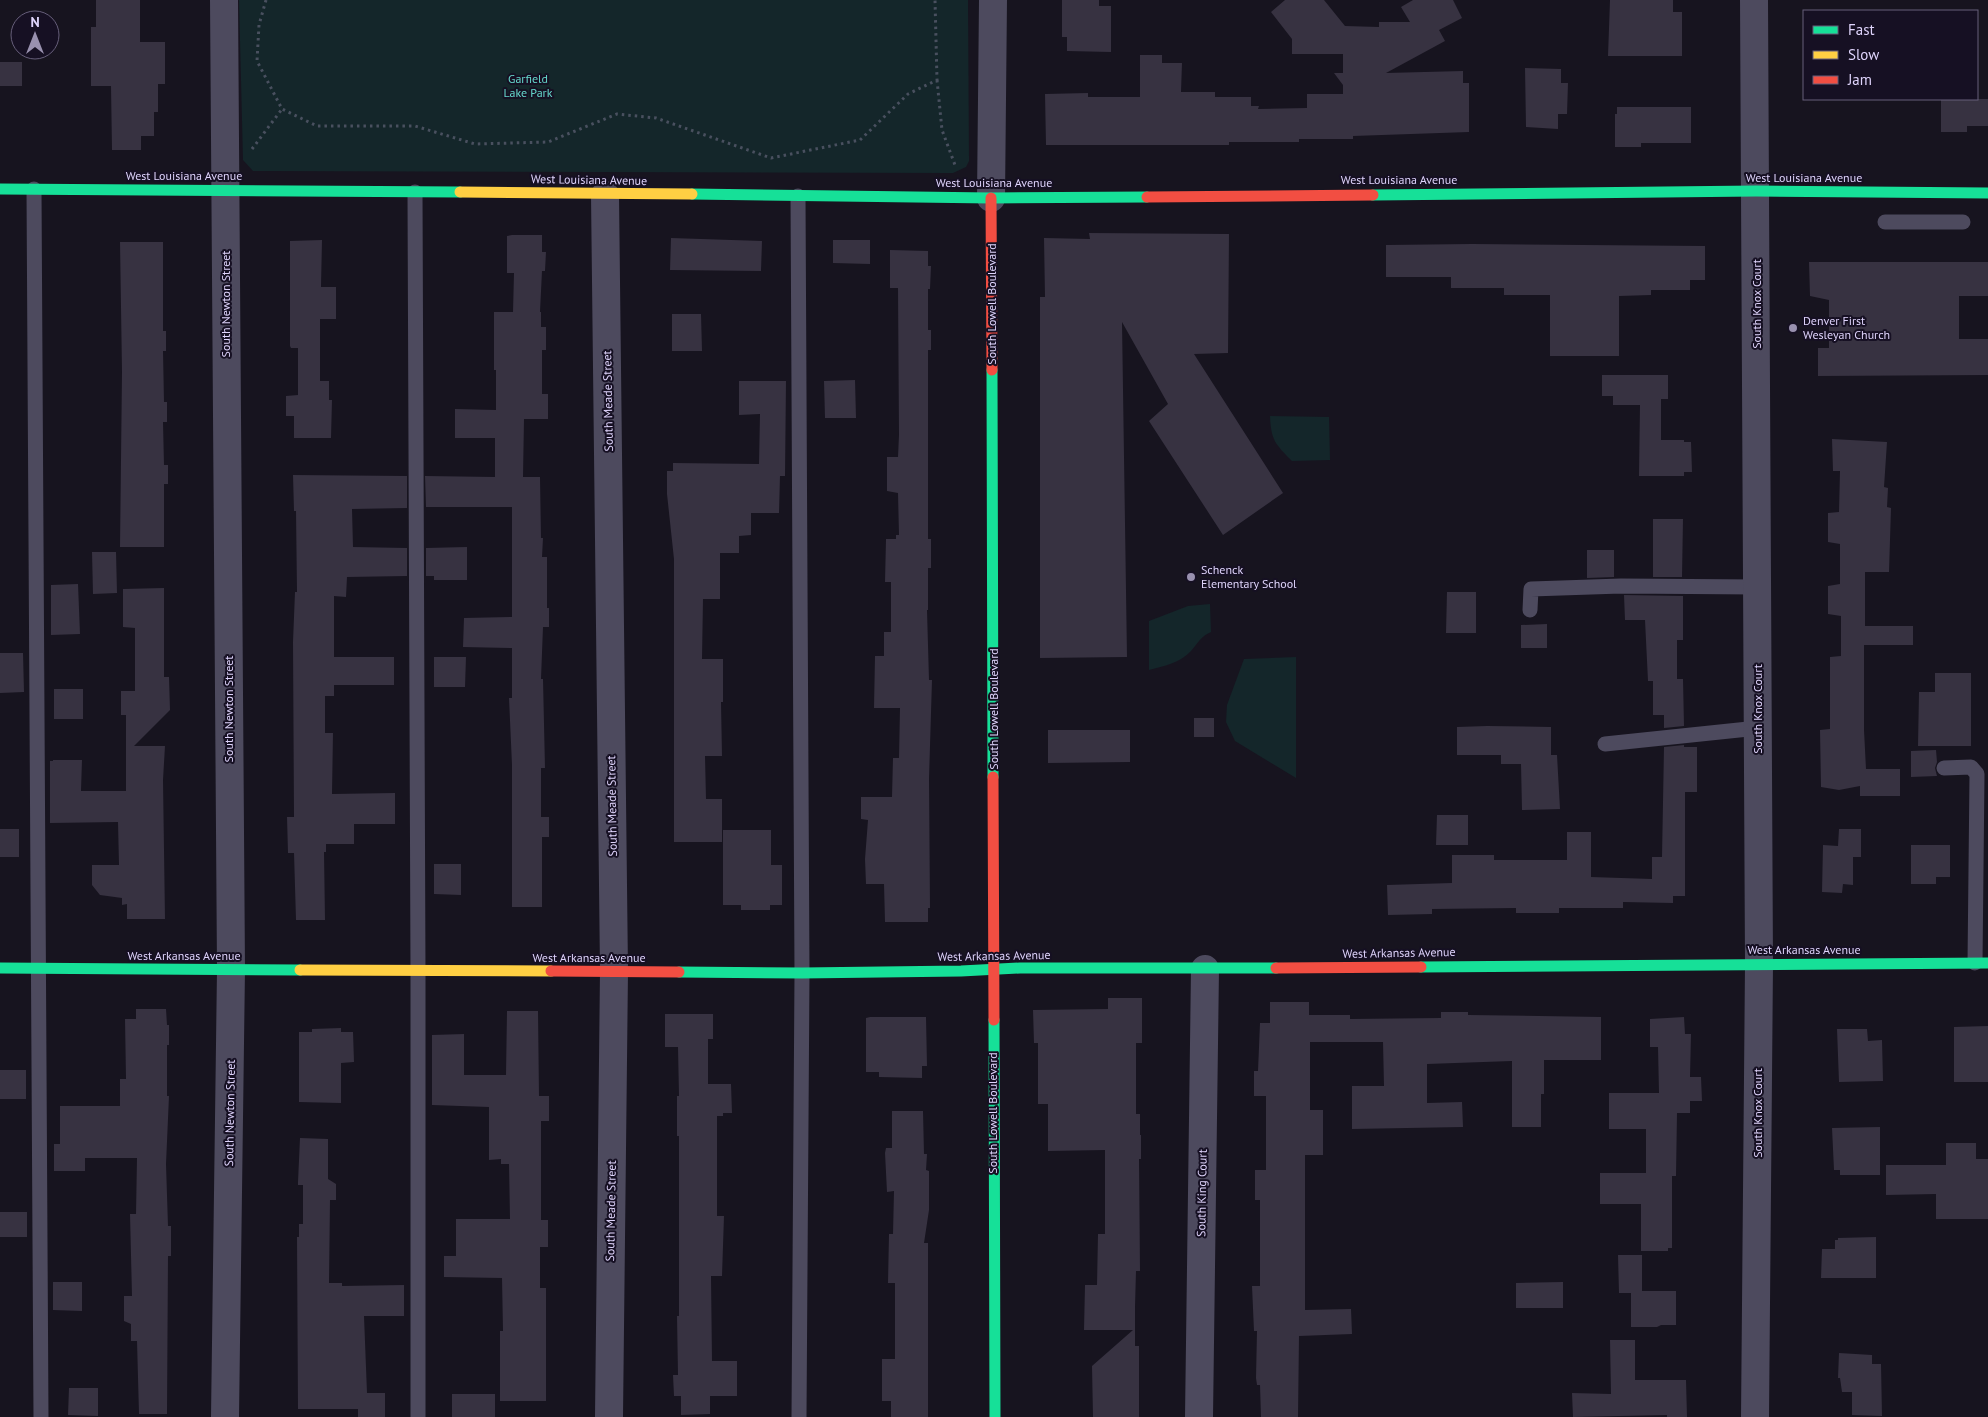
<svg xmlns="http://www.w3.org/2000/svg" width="1988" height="1417" font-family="'PT Sans',sans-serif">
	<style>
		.green { fill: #14262a }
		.building { fill: #373241 }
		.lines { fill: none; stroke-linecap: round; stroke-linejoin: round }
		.path { stroke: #49505f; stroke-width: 3; stroke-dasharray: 2.5 4; stroke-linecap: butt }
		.lane { stroke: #4d4a5e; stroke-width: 15 }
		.street { stroke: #4d4a5e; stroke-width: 28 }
		.fast { stroke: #16e098; stroke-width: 11 }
		.slow { stroke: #ffcf43; stroke-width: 11 }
		.jam { stroke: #f24e42; stroke-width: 11 }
		.poi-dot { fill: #9991af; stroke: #161023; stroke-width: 2 }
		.labels { text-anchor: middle; stroke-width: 4; stroke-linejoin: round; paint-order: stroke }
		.park-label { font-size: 12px; fill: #65d7cc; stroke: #161023 }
		.street-label { font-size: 12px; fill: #dfd4fc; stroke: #161023 }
		.poi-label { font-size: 12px; fill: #dfd4fc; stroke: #161023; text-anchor: start }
	</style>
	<rect width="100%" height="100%" fill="#17141f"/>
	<g class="green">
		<polygon points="239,0 968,0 969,161 966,167 953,173 253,171 243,160"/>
		<path d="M1270 416 1329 417 1330 460 1292 461C1275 444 1271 440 1270 416Z"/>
		<path d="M1210 604 1211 632C1201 636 1198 643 1191 651 1180 663 1164 666 1149 670V621L1188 606Z"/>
		<polygon points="1296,657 1296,778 1235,741 1226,722 1227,705 1244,659"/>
	</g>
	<g class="building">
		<polygon points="96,0 140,0 140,42 165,42 165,84 158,84 158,112 154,112 154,136 141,136 141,150 112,150 111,86 91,86 91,27 96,27"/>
		<polygon points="1062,0 1099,0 1099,6 1111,6 1111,52 1067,51 1067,37 1062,37"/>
		<polygon points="1285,0 1324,0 1345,26 1379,27 1379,22 1410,22 1401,7 1413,0 1453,0 1462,18 1439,30 1445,41 1386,73 1463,71 1463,83 1469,83 1469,132 1353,136 1353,139 1299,139 1299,142 1229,142 1229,145 1046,145 1045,94 1088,93 1088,97 1140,97 1140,55 1162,55 1162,63 1182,63 1181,92 1215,92 1215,97 1251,97 1251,106 1259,106 1258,109 1307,108 1307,94 1343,94 1343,85 1334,73 1343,73 1343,54 1292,54 1292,39 1271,12"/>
		<polygon points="1610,0 1673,0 1673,12 1682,12 1682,56 1608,56"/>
		<rect x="0" y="62" width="22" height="24"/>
		<polygon points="1525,68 1561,69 1561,83 1568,83 1567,114 1558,114 1558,129 1526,127"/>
		<polygon points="1941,99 1988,99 1988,126 1967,126 1967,132 1941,132"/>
		<polygon points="1617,107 1691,107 1691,143 1641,143 1641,147 1615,147 1615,114 1617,114"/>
		<polygon points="1089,233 1229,234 1228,353 1194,354 1283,493 1223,535 1149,421 1168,404 1122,322 1127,657 1040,658 1040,297 1045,297 1044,238 1090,239"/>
		<polygon points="512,235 542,235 542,252 546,252 545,271 542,271 540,312 541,312 541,327 546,327 546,350 542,350 542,394 548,394 548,419 524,419 523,477 540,477 541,538 543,538 542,557 547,557 547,608 549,608 549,627 543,627 541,679 543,679 545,768 541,768 541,817 549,817 549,837 542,837 542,907 512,907 512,765 509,698 512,698 512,648 463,647 464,618 512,617 512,507 426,507 425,476 495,477 495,438 455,438 455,409 496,410 496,370 494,370 494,312 513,312 514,273 507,273 507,236"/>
		<polygon points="671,238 762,241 761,271 670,270"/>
		<polygon points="322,240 321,287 336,287 336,319 320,319 320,381 329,381 329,400 332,400 331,438 294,438 294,416 286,416 286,396 298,395 298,348 291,348 290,346 290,241"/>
		<polygon points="833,240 870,240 870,264 833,263"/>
		<polygon points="120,242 163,242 163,331 166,331 166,351 163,351 164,402 167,402 167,422 163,422 164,465 168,465 168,484 164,484 164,547 120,547 122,372"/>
		<polygon points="1472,244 1705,246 1705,280 1690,280 1690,290 1651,290 1651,295 1619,296 1619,356 1550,356 1550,295 1504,295 1504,288 1451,288 1451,277 1386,277 1386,245"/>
		<polygon points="890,250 928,251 928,266 931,266 930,289 928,289 928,330 931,330 931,350 928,350 928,539 931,539 931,568 928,568 928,610 927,610 929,680 932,680 929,779 930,908 928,908 928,922 885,922 884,884 866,884 865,859 868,820 861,819 861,797 892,797 893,758 899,758 900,708 874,708 875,656 884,656 884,632 891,632 891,582 885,582 886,539 896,539 896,535 899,535 898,493 887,491 887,457 898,457 899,435 898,288 890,288"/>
		<polygon points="1809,262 1988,262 1988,296 1959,296 1959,339 1988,339 1988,375 1818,376 1818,348 1829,348 1829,300 1810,296"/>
		<polygon points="672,314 701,314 702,351 672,351"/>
		<polygon points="1602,375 1668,375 1668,399 1661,399 1661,440 1684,440 1684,442 1691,442 1692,472 1684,472 1684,476 1639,476 1640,405 1613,405 1613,396 1602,396"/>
		<polygon points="855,380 856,418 825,418 824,381"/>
		<polygon points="739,381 786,381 785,476 780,476 779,513 751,513 751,535 739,536 739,553 720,553 720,599 703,599 702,659 723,659 723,702 721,702 722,756 705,756 706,799 722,799 722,842 674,842 674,559 667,494 667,471 673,471 673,463 759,464 760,414 739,415"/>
		<polygon points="1832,439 1887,442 1884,487 1888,488 1887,507 1891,508 1889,572 1865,572 1865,626 1913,626 1913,645 1864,645 1864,730 1866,769 1900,769 1900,796 1860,796 1860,786 1839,790 1821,787 1820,730 1830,729 1830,657 1841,656 1841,616 1828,614 1828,586 1840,584 1840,544 1828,542 1828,513 1839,512 1840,471 1833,471"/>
		<polygon points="293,475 407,476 407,508 352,509 353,547 407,548 407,576 347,577 346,597 334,596 334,657 394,657 394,685 334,685 334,696 325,696 325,733 333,733 332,794 395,793 395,824 354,824 354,844 326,844 326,852 324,852 325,920 296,920 294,853 288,853 287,817 294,817 293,642 295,592 297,592 296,511 294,511"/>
		<polygon points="1653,519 1683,519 1682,577 1653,577"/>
		<polygon points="467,547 467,580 434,580 434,576 426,576 426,548"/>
		<polygon points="1587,550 1614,550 1614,577 1587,578"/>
		<polygon points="92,552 116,552 117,593 93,594"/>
		<polygon points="78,584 80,634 51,635 51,585"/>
		<polygon points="164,588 164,677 169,677 170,710 134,746 165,746 163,780 165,919 127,919 127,904 122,905 122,898 100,895 92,885 92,865 119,865 118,822 50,823 50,761 53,761 53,760 82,760 81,791 126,791 126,715 121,715 121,691 135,691 135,628 123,627 123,589"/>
		<polygon points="1447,592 1476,592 1476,633 1446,633"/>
		<polygon points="1624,595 1683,596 1683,640 1677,640 1677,679 1683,679 1684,726 1664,728 1664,715 1653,715 1653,681 1648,681 1645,620 1625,620"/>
		<polygon points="1547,624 1547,648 1521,648 1521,625"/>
		<polygon points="0,653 23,653 24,692 0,693"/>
		<polygon points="434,657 466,657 465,687 434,687"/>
		<polygon points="1935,673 1971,673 1971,746 1918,746 1919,692 1935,692"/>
		<rect x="54" y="689" width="29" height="30"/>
		<rect x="1194" y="718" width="20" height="19"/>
		<polygon points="1487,726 1551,727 1551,755 1557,755 1560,809 1522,810 1521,764 1501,764 1501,755 1457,755 1457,727"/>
		<polygon points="1048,730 1130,730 1130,762 1048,763"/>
		<polygon points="1684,745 1684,747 1697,747 1697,792 1685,792 1685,896 1673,896 1673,903 1623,902 1623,908 1559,908 1559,913 1516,913 1516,908 1432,909 1432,914 1388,915 1387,885 1452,883 1452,855 1494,855 1494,860 1567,860 1567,832 1591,832 1591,877 1652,879 1652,857 1662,857 1664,747"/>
		<polygon points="1936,750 1937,762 1935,768 1937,776 1911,777 1911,751"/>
		<polygon points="1437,815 1468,815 1468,845 1436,845"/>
		<rect x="0" y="829" width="19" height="28"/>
		<polygon points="1839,829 1861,829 1861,857 1853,857 1853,885 1843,884 1842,893 1822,892 1823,845 1838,846"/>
		<polygon points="723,830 771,830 771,865 782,865 782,905 770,905 770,910 741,910 741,905 723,905"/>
		<polygon points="1911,845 1950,845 1950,877 1936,877 1936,884 1911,884"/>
		<polygon points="434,864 461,864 461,895 434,894"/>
		<polygon points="1108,998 1142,998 1142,1043 1136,1043 1136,1114 1140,1114 1140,1135 1141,1135 1141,1159 1139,1159 1140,1271 1136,1271 1135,1307 1135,1346 1139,1346 1139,1417 1093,1417 1092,1366 1133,1330 1084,1330 1085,1285 1097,1285 1098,1234 1105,1234 1105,1150 1048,1151 1048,1104 1038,1104 1038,1043 1034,1043 1033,1010 1108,1009"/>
		<polygon points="1270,1002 1309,1002 1309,1015 1350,1015 1350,1019 1441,1018 1441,1012 1468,1012 1468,1015 1601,1017 1601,1060 1544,1060 1544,1094 1541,1094 1541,1127 1512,1127 1512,1061 1427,1064 1427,1103 1462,1102 1463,1127 1352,1129 1352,1086 1384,1086 1383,1042 1310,1042 1310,1110 1323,1110 1323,1155 1305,1155 1305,1310 1351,1309 1352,1334 1299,1336 1298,1417 1261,1417 1260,1385 1257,1385 1256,1378 1257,1331 1254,1331 1252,1286 1260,1286 1260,1200 1255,1200 1255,1170 1266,1170 1266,1096 1254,1096 1254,1071 1258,1071 1260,1023 1270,1023"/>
		<polygon points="136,1009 166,1009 167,1025 169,1025 169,1045 167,1045 167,1096 169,1096 166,1164 168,1226 171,1226 171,1256 168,1256 167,1414 139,1414 137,1341 131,1341 131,1324 124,1321 124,1296 132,1296 130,1214 136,1214 137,1158 85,1158 85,1171 54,1171 54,1144 60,1144 60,1106 120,1106 120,1079 126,1079 125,1019 136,1019"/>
		<polygon points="507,1011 538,1011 539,1096 549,1096 549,1121 541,1121 541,1220 548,1220 548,1247 540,1247 540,1288 546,1288 546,1401 500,1401 500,1331 503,1331 502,1278 444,1277 444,1256 456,1256 456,1219 510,1219 509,1164 501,1164 501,1159 489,1160 489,1107 432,1105 432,1035 464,1034 464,1075 506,1075"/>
		<polygon points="665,1014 713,1014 713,1039 708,1039 708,1084 731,1084 732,1113 723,1113 723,1116 717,1116 717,1216 724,1216 722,1276 711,1276 712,1361 737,1361 737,1396 710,1396 710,1414 681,1415 681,1396 674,1396 673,1375 678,1375 677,1316 679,1316 679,1136 677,1136 677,1096 679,1096 678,1047 665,1047"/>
		<polygon points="870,1017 926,1017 927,1066 922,1066 922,1078 879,1077 879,1072 866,1072 866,1018"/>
		<polygon points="1684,1017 1685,1034 1691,1034 1690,1077 1701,1077 1702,1101 1690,1101 1690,1113 1677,1113 1676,1176 1672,1176 1672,1248 1668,1248 1668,1251 1641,1251 1641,1204 1600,1204 1600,1173 1646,1173 1646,1129 1609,1129 1609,1093 1659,1093 1658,1047 1650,1047 1650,1019"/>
		<polygon points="1988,1026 1988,1082 1954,1082 1954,1027"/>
		<polygon points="341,1028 341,1032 353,1032 354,1062 341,1063 341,1103 299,1102 299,1032 312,1032 312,1029"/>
		<polygon points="1837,1029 1867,1029 1868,1041 1882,1040 1883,1081 1839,1082"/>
		<rect x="0" y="1070" width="26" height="29"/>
		<polygon points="892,1111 923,1111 924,1154 927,1154 926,1170 929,1171 929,1210 924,1243 928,1243 928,1417 891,1417 891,1401 882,1401 882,1359 895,1359 895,1283 888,1283 889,1234 893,1234 894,1191 887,1192 885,1153 886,1148 892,1148"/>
		<polygon points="1880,1127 1880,1175 1840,1175 1840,1170 1834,1170 1832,1128"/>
		<polygon points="300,1138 328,1139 328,1179 336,1184 336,1200 330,1200 329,1283 342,1283 342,1286 404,1285 404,1316 364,1316 367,1393 385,1393 385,1417 358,1417 358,1409 298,1409 297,1237 299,1237 299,1224 303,1224 303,1185 298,1185 298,1182"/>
		<polygon points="1946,1143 1976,1143 1976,1159 1988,1159 1988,1219 1936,1219 1936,1194 1886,1195 1886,1165 1946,1165"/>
		<rect x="0" y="1212" width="27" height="25"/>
		<polygon points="1876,1237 1876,1278 1821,1278 1822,1249 1835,1249 1835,1240 1838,1240 1838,1238"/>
		<polygon points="1618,1255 1642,1255 1642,1291 1676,1291 1676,1325 1661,1325 1657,1327 1631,1327 1631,1293 1619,1293"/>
		<polygon points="53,1282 82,1282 82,1311 53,1310"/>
		<polygon points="1563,1282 1563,1308 1516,1308 1516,1283"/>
		<polygon points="1610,1340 1635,1340 1635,1380 1686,1380 1687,1417 1667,1417 1667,1415 1573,1417 1572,1393 1611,1394"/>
		<polygon points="1839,1353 1872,1355 1872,1364 1881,1364 1882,1416 1852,1415 1852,1392 1842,1392 1840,1378 1838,1378"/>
		<polygon points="69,1388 98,1388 98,1416 68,1415"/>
		<rect x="452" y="1394" width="43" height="23"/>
	</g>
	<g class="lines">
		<g class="path">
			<polyline points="266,0 259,25 257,61 282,109 317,126 415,126 475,144 548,142 617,114 656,118 771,158 860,140 908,94 937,80 935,0"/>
			<polyline points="937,80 942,130 955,165"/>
			<polyline points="252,149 282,109"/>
		</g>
		<g class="lane">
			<polyline points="34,189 41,1417"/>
			<polyline points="415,192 418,971 418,1417"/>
			<polyline points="798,196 802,973 799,1417"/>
			<polyline points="1885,222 1963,222"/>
			<polyline points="1530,610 1531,589 1621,586 1758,587"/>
			<polyline points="1605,744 1758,728"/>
			<polyline points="1944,768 1971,767 1977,774 1975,963"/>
		</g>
		<g class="street">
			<polyline points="224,0 231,969 225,1417"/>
			<polyline points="1754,0 1759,964 1755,1417"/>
			<polyline points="605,195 614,971 609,1417"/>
			<polyline points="991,198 993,0"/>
			<polyline points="1199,1417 1205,969"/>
		</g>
		<g class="fast">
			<polyline points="0,189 460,192"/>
			<polyline points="692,194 991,198 1147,197"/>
			<polyline points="1373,195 1756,191 1988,193"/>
			<polyline points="992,370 993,777"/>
			<polyline points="1421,967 1988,963"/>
			<polyline points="0,968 300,970"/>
			<polyline points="679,972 802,973 961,971 1020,968 1276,968"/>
			<polyline points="994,1020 995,1417"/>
		</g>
		<g class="slow">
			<polyline points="460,192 692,194"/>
			<polyline points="300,970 551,971"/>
		</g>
		<g class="jam">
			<polyline points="1147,197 1373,195"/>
			<polyline points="991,198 992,370"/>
			<polyline points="993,777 994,1020"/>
			<polyline points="1276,968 1421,967"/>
			<polyline points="551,971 679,972"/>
		</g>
	</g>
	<g class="poi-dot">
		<circle cx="1793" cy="328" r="5"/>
		<circle cx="1191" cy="577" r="5"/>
	</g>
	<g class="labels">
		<g class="park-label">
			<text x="528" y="83">Garfield<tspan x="528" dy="14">Lake Park</tspan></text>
		</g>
		<g class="street-label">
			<text x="184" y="180">West Louisiana Avenue</text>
			<text x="1804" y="182">West Louisiana Avenue</text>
			<text transform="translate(589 180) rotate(1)" y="4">West Louisiana Avenue</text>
			<text x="1399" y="184">West Louisiana Avenue</text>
			<text x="994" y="187">West Louisiana Avenue</text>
			<text transform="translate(226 304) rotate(-90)" y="4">South Newton Street</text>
			<text transform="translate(992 304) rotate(-90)" y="4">South Lowell Boulevard</text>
			<text transform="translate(1757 304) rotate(-90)" y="4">South Knox Court</text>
			<text transform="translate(608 401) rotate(-91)" y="4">South Meade Street</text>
			<text transform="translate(229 709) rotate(-90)" y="4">South Newton Street</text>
			<text transform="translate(994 709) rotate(-90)" y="4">South Lowell Boulevard</text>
			<text transform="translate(1758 709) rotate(-90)" y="4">South Knox Court</text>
			<text transform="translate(612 806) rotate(-91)" y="4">South Meade Street</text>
			<text x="1804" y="954">West Arkansas Avenue</text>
			<text transform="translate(1399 953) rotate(-1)" y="4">West Arkansas Avenue</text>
			<text x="184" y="960">West Arkansas Avenue</text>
			<text transform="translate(994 956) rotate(-1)" y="4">West Arkansas Avenue</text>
			<text x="589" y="962">West Arkansas Avenue</text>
			<text transform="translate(230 1113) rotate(-89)" y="4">South Newton Street</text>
			<text transform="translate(993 1113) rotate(-90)" y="4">South Lowell Boulevard</text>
			<text transform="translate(1758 1113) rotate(-90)" y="4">South Knox Court</text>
			<text transform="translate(1202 1193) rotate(-89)" y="4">South King Court</text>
			<text transform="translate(611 1211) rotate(-89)" y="4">South Meade Street</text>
		</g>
		<g class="poi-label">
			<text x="1803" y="325">Denver First<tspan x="1803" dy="14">Wesleyan Church</tspan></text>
			<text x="1201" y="574">Schenck<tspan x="1201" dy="14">Elementary School</tspan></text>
		</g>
	</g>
	<rect x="1803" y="10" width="175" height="90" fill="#161023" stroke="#665e7a"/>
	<rect x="1813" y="26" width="25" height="8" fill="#16e098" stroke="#665e7a"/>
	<text x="1848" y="35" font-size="15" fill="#dfd4fc">Fast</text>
	<rect x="1813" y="51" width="25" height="8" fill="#ffcf43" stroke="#665e7a"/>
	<text x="1848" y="60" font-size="15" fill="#dfd4fc">Slow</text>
	<rect x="1813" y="76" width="25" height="8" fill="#f24e42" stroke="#665e7a"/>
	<text x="1848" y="85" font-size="15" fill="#dfd4fc">Jam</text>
	<g transform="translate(35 35)"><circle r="24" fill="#161023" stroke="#665e7a"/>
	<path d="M0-4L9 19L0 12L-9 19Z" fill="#9991af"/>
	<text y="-8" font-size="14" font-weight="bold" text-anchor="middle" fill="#dfd4fc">N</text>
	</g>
</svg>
